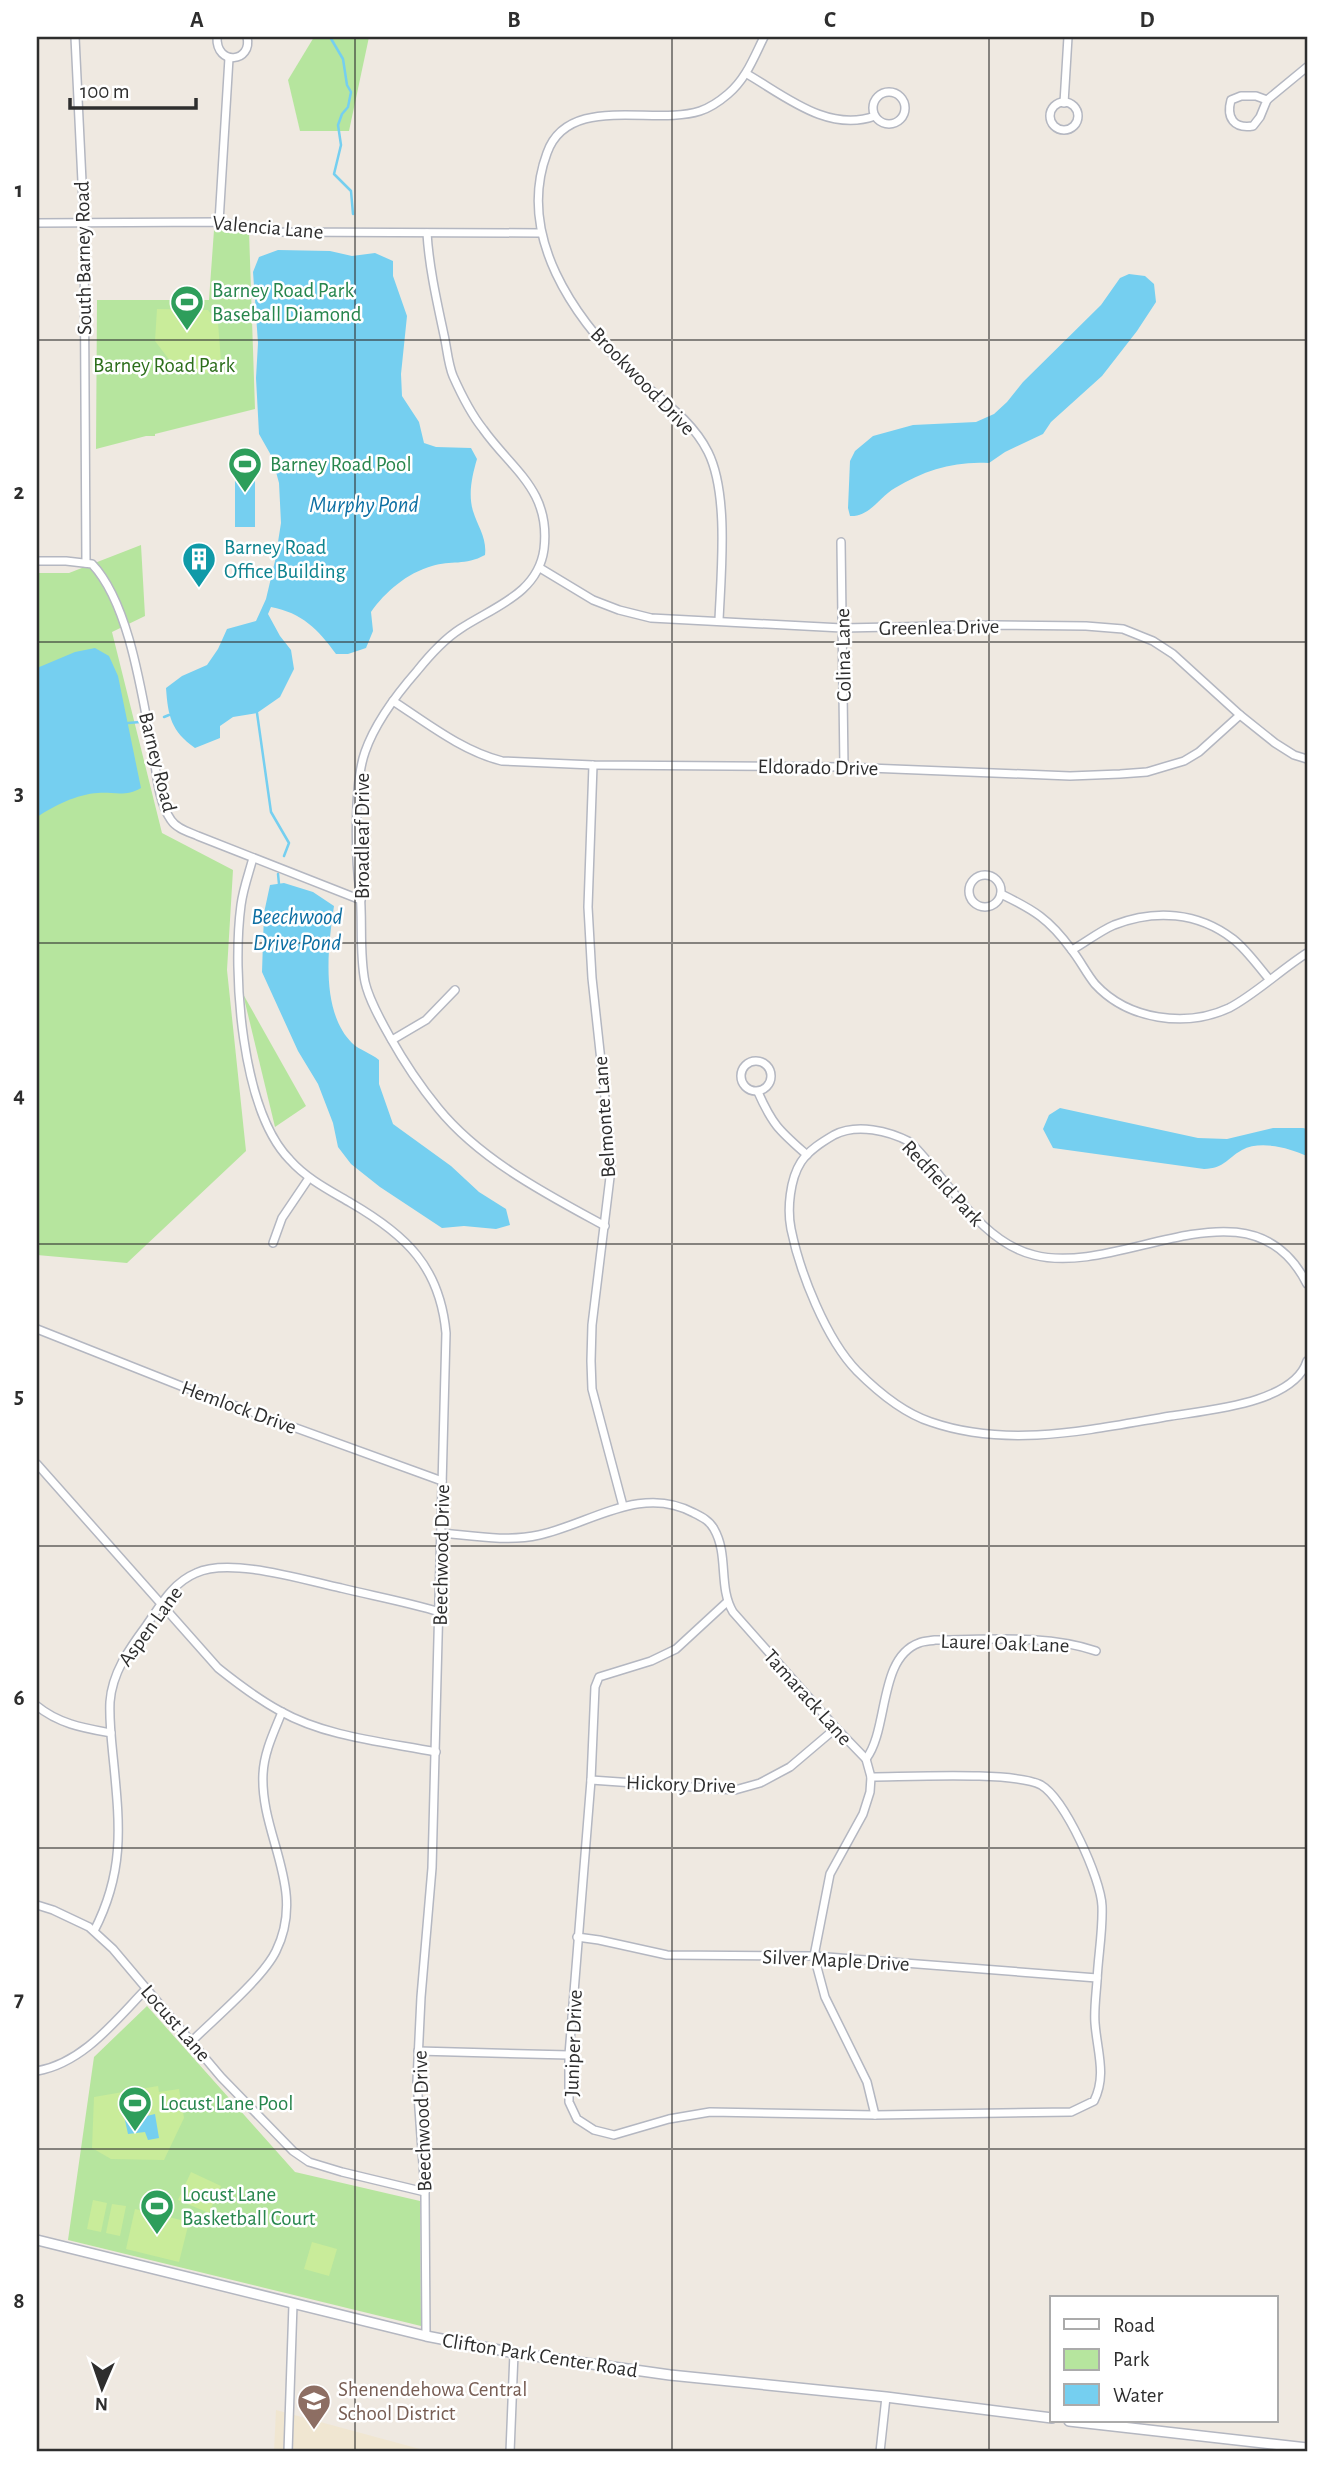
<svg xmlns="http://www.w3.org/2000/svg" width="1344" height="2489" font-family="'Alegreya Sans',sans-serif">
	<style>
		.education { fill: #f0e6d1 }
		.green { fill: #b6e59e }
		.pitch { fill: #c9ec9a }
		.water { fill: #75cff0 }
		.lines { fill: none; stroke-linecap: round; stroke-linejoin: round }
		.stream { stroke: #75cff0; stroke-width: 2.5 }
		.minor-casing { stroke: #b4b7c1; stroke-width: 10 }
		.tertiary-casing { stroke: #b4b7c1; stroke-width: 12 }
		.minor { stroke: #fff; stroke-width: 7 }
		.tertiary { stroke: #fff; stroke-width: 9 }
		.grid { fill: none; stroke: #2e2e2e; stroke-width: 2; stroke-opacity: 0.55 }
		.labels { text-anchor: middle; stroke-width: 5; stroke-linejoin: round; paint-order: stroke }
		.street-label { font-size: 21px; fill: #2e2e2e; stroke: #fff }
		.leisure-label { font-size: 21px; fill: #27864d; stroke: #fff; text-anchor: start }
		.park-label { font-size: 21px; fill: #2c6e1b; stroke: #fff }
		.culture-label { font-size: 21px; fill: #0d838f; stroke: #fff; text-anchor: start }
		.education-label { font-size: 21px; fill: #785e54; stroke: #fff; text-anchor: start }
		.water-label { font-size: 23px; font-style: italic; fill: #0d6fa3; stroke: #fff }
		.neatline { fill: none; stroke: #2e2e2e; stroke-width: 2.5 }
		.grid-label { font-size: 23px; text-anchor: middle; font-weight: bold; fill: #2e2e2e }
	</style>
	<rect width="100%" height="100%" fill="#efe9e1"/>
	<polygon class="education" points="276,2410 431,2452 274,2452"/>
	<g class="green">
		<polygon points="314,37 369,37 349,131 300,131 288,80"/>
		<polygon points="214,230 249,231 255,409 155,434 155,436 146,436 96,449 97,300 209,300"/>
		<polygon points="141,545 145,616 112,632 162,833 233,870 227,970 246,1151 127,1263 37,1255 37,573 69,573"/>
		<polygon points="243,994 306,1106 275,1127"/>
		<polygon points="147,2006 295,2172 420,2201 421,2326 68,2240 94,2057"/>
	</g>
	<g class="pitch">
		<polygon points="157,309 208,310 218,323 222,374 177,370 155,341"/>
		<polygon points="158,2086 159,2092 179,2089 184,2118 164,2160 111,2159 92,2148 94,2097"/>
		<polygon points="191,2172 221,2186 209,2213 178,2200"/>
		<polygon points="93,2200 107,2203 101,2232 87,2229"/>
		<polygon points="112,2204 126,2206 120,2236 106,2233"/>
		<polygon points="135,2209 189,2222 179,2262 126,2249"/>
		<polygon points="312,2242 337,2249 329,2276 304,2269"/>
	</g>
	<g class="water">
		<path d="M278 250 330 251 352 256 375 253 393 261V276L407 316 401 374 402 396 419 422 424 443 436 447 471 448 477 459C472 476 468 494 473 511 478 527 487 538 485 555 465 566 451 560 432 566 407 573 385 592 371 612L373 631 366 648 348 654H336C318 629 302 613 271 607L268 614 280 636 291 650 294 669 280 697 257 713 233 717 220 726V738L195 748C171 731 168 716 166 688L182 676 207 665 218 649 227 629 256 621 266 599 275 561 281 523 279 483 272 457 259 434 256 378 258 343 253 272 259 257Z"/>
		<path d="M1129 274 1145 276 1154 284 1156 302 1137 331 1102 376 1051 422 1043 434 1005 452 989 463C954 461 925 470 895 488 879 497 870 517 850 516L848 508 850 461 855 451 873 436 913 425 976 422 994 414 1007 402 1023 382 1101 305 1120 278Z"/>
		<rect x="235" y="461" width="20" height="66"/>
		<path d="M95 648 109 656 118 676 141 788C126 797 114 792 98 793 77 794 54 806 37 817V668L75 652Z"/>
		<path d="M284 883 313 892 334 906C328 947 320 1011 352 1043 359 1050 371 1053 379 1060V1084L393 1124 451 1166 479 1192 506 1209 510 1225 496 1229 464 1226 442 1228 380 1187 351 1164 338 1147 333 1123 318 1084 298 1051 262 972 264 913 270 885Z"/>
		<path d="M1060 1108 1198 1138 1227 1139 1273 1128H1303L1307 1129V1156C1290 1148 1260 1140 1242 1150 1226 1159 1225 1168 1204 1169L1053 1148 1043 1129 1049 1115Z"/>
		<polygon points="134,2109 138,2118 155,2114 159,2138 148,2140 145,2132 128,2134 123,2111"/>
	</g>
	<g class="lines">
		<g class="stream">
			<polyline points="330,37 343,59 347,85 351,92 348,107 342,114 338,125 341,145 334,174 351,191 353,214"/>
			<polyline points="257,713 271,812 289,843 284,856"/>
			<polyline points="164,717 169,715"/>
			<polyline points="128,723 140,722"/>
			<polyline points="278,874 279,884"/>
		</g>
		<g class="minor-casing">
			<g id="minor">
				<polyline points="75,37 84,223 86,563"/>
				<path d="M217 37C216 67 253 62 247 37"/>
				<path d="M747 74C785 96 828 133 875 116"/>
				<circle cx="889" cy="108" r="16"/>
				<path d="M1241 96H1256L1267 100 1260 117 1253 126C1234 129 1226 118 1231 100Z"/>
				<polyline points="1267,100 1307,67"/>
				<circle cx="1064" cy="116" r="14"/>
				<polyline points="1064,103 1068,37"/>
				<polyline points="219,222 229,58"/>
				<polyline points="37,223 219,222 280,232 541,233"/>
				<path d="M427 233C429 267 437 302 444 335 447 348 448 364 453 376 461 394 471 414 483 429 512 470 551 490 544 549 538 594 493 607 460 629 443 640 429 656 417 671 396 695 375 723 365 752 354 783 355 858 360 891 363 921 359 952 365 982 369 1000 381 1021 390 1037 404 1062 420 1086 438 1108 480 1160 548 1195 605 1226"/>
				<polyline points="841,542 844,767"/>
				<path d="M37 561H66L92 564C131 605 143 703 154 758 157 777 159 803 171 820 177 829 189 832 198 836L361 900"/>
				<polyline points="540,568 593,600 619,610 651,618 842,628 995,625 1086,626 1123,629 1153,641 1173,654 1240,715 1275,743 1294,755 1307,759"/>
				<path d="M719 620C721 573 729 494 708 452 691 418 658 398 631 373 574 318 516 236 547 153 568 93 654 126 700 111 709 108 721 100 728 94 746 79 754 57 764 37"/>
				<path d="M393 701C427 723 462 751 502 761L593 765 844 767 1070 776 1120 774 1147 772 1184 761 1199 752 1240 715"/>
				<polyline points="593,765 588,907 592,978 610,1144 611,1169 592,1325 591,1361 592,1389 623,1506"/>
				<path d="M253 858C249 873 243 889 241 905 232 972 241 1110 290 1160 307 1179 329 1190 351 1203 406 1235 440 1267 446 1333L432 1868 421 1997 417 2081 425 2192 426 2336"/>
				<circle cx="985" cy="891" r="16"/>
				<path d="M1001 894C1034 910 1049 919 1071 949 1080 960 1086 973 1095 984 1128 1020 1186 1028 1229 1008 1253 996 1283 968 1307 953"/>
				<path d="M1072 950C1086 942 1100 931 1114 925 1155 909 1198 912 1233 939 1246 949 1258 966 1269 979"/>
				<polyline points="392,1040 426,1020 455,990"/>
				<circle cx="756" cy="1076" r="15"/>
				<path d="M758 1092C773 1126 780 1131 807 1155"/>
				<polyline points="273,1243 282,1218 309,1178"/>
				<path d="M1307 1284C1251 1172 1122 1278 1034 1255 980 1242 948 1179 910 1142 889 1131 857 1123 834 1135 822 1142 809 1150 801 1162 790 1179 787 1209 791 1229 800 1273 826 1339 857 1371 878 1392 903 1413 931 1422 1009 1449 1093 1429 1171 1416 1209 1410 1294 1403 1307 1361"/>
				<polyline points="37,1329 186,1388 442,1481"/>
				<path d="M37 1464 218 1668C238 1684 258 1699 280 1711 326 1737 385 1742 436 1752"/>
				<path d="M442 1533C474 1536 508 1542 539 1535 590 1524 641 1484 694 1513 702 1517 710 1521 714 1529 729 1555 718 1587 733 1612L836 1728 866 1759 871 1777C906 1777 1015 1771 1041 1785 1065 1799 1101 1879 1102 1906 1103 1931 1098 1956 1097 1981 1096 1995 1094 2010 1095 2023 1097 2051 1107 2075 1094 2101L1071 2112 875 2115 710 2112 669 2119 614 2135 594 2130 577 2119 569 2102V2055L591 1780 595 1687 599 1677 651 1661 676 1649 727 1602"/>
				<path d="M37 1706C59 1724 84 1728 111 1733"/>
				<path d="M866 1759C889 1729 878 1658 919 1643 924 1641 930 1641 935 1640 989 1640 1045 1634 1096 1651"/>
				<polyline points="871,1777 870,1792 863,1814 830,1874 814,1956 825,1997 867,2082 875,2115"/>
				<polyline points="591,1780 735,1790 760,1783 790,1767 836,1728"/>
				<polyline points="37,1905 53,1910 89,1927 113,1949 221,2077 293,2151 309,2162 342,2172 425,2192"/>
				<path d="M94 1931C124 1873 120 1828 114 1766 112 1745 109 1723 110 1702 112 1673 129 1649 146 1626 160 1606 172 1583 196 1573 230 1557 304 1580 341 1588 374 1596 407 1602 440 1612"/>
				<polyline points="577,1937 599,1940 667,1955 814,1956 1097,1978"/>
				<path d="M192 2041C214 2019 263 1978 276 1951 307 1888 260 1836 263 1774 264 1752 274 1732 282 1712"/>
				<polyline points="418,2051 569,2055"/>
				<path d="M37 2071C83 2063 115 2021 146 1989"/>
				<polyline points="288,2452 293,2304"/>
				<polyline points="510,2452 514,2353"/>
				<polyline points="880,2452 886,2397"/>
			</g>
		</g>
		<g class="tertiary-casing">
			<g id="tertiary">
				<polyline points="37,2240 426,2336 514,2353 670,2375 886,2397 1052,2418"/>
				<polyline points="1069,2421 1307,2448"/>
			</g>
		</g>
		<use href="#minor" class="minor"/>
		<use href="#tertiary" class="tertiary"/>
	</g>
	<path class="grid" d="M355 37V2452M672 37V2452M989 37V2452M37 340H1307M37 642H1307M37 943H1307M37 1244H1307M37 1546H1307M37 1848H1307M37 2149H1307"/>
	<defs>
		<g id="stadium-pin" transform="scale(1.75)"><path d="M0 17L-7.5 6A9.5 9.5 0 1 1 7.5 6Z" fill="#2e9e5b" stroke="#fff"/><path d="M0-5a6.5 5 0 1 0 0 10a6.5 5 0 1 0 0-10ZM-3.5-1.8h7v3.6h-7Z" fill="#fff"/></g>
		<g id="building-pin" transform="scale(1.75)"><path d="M0 17L-7.5 6A9.5 9.5 0 1 1 7.5 6Z" fill="#0f9aa8" stroke="#fff"/><path d="M-4-6H4V6H1V3H-1V6H-4ZM-2.5-4.3h1.7v1.8h-1.7ZM.8-4.3h1.7v1.8H.8ZM-2.5-1h1.7V.8h-1.7ZM.8-1h1.7V.8H.8Z" fill="#fff"/></g>
		<g id="school-pin" transform="scale(1.75)"><path d="M0 17L-7.5 6A9.5 9.5 0 1 1 7.5 6Z" fill="#8d6e63" stroke="#fff"/><path d="M0-5L7-2L0 1L-7-2ZM-4 1L0 2.5L4 1V4Q0 6-4 4Z" fill="#fff"/></g>
	</defs>
	<g fill-rule="evenodd">
		<use href="#stadium-pin" x="187" y="302"/>
		<use href="#stadium-pin" x="245" y="464"/>
		<use href="#building-pin" x="199" y="559"/>
		<use href="#stadium-pin" x="135" y="2103"/>
		<use href="#stadium-pin" x="157" y="2206"/>
		<use href="#school-pin" x="314" y="2401"/>
	</g>
	<g class="labels">
		<g class="street-label">
			<text transform="translate(268 227) rotate(5)" y="7">Valencia Lane</text>
			<text transform="translate(83 258) rotate(-91)" y="7">South Barney Road</text>
			<text transform="translate(643 381) rotate(46)" y="7">Brookwood Drive</text>
			<text transform="translate(939 627) rotate(-1)" y="7">Greenlea Drive</text>
			<text transform="translate(843 655) rotate(-91)" y="7">Colina Lane</text>
			<text transform="translate(158 762) rotate(76)" y="7">Barney Road</text>
			<text transform="translate(818 767) rotate(1)" y="7">Eldorado Drive</text>
			<text transform="translate(362 836) rotate(-90)" y="7">Broadleaf Drive</text>
			<text transform="translate(604 1117) rotate(-94)" y="7">Belmonte Lane</text>
			<text transform="translate(943 1183) rotate(47)" y="7">Redfield Park</text>
			<text transform="translate(239 1407) rotate(20)" y="7">Hemlock Drive</text>
			<text transform="translate(441 1555) rotate(-89)" y="7">Beechwood Drive</text>
			<text transform="translate(150 1626) rotate(-54)" y="7">Aspen Lane</text>
			<text transform="translate(1005 1643) rotate(2)" y="7">Laurel Oak Lane</text>
			<text transform="translate(808 1697) rotate(48)" y="7">Tamarack Lane</text>
			<text transform="translate(681 1784) rotate(2)" y="7">Hickory Drive</text>
			<text transform="translate(836 1960) rotate(3)" y="7">Silver Maple Drive</text>
			<text transform="translate(176 2023) rotate(49)" y="7">Locust Lane</text>
			<text transform="translate(573 2043) rotate(-88)" y="7">Juniper Drive</text>
			<text transform="translate(422 2121) rotate(-92)" y="7">Beechwood Drive</text>
			<text transform="translate(540 2355) rotate(9)" y="7">Clifton Park Center Road</text>
		</g>
		<g class="leisure-label">
			<text x="212" y="297">Barney Road Park<tspan x="212" dy="24">Baseball Diamond</tspan></text>
			<text x="270" y="471">Barney Road Pool</text>
			<text x="160" y="2110">Locust Lane Pool</text>
			<text x="182" y="2201">Locust Lane<tspan x="182" dy="24">Basketball Court</tspan></text>
		</g>
		<g class="park-label">
			<text x="164" y="372">Barney Road Park</text>
		</g>
		<g class="culture-label">
			<text x="224" y="554">Barney Road<tspan x="224" dy="24">Office Building</tspan></text>
		</g>
		<g class="education-label">
			<text x="338" y="2396">Shenendehowa Central<tspan x="338" dy="24">School District</tspan></text>
		</g>
		<g class="water-label">
			<text x="364" y="512">Murphy Pond</text>
			<text x="297" y="924">Beechwood<tspan x="297" dy="26">Drive Pond</tspan></text>
		</g>
	</g>
	<rect width="1344" height="2489" fill="none" stroke="#ffffff" stroke-width="77"/>
	<rect x="1050" y="2296" width="228" height="126" fill="#ffffff" stroke="#ababab" stroke-width="2"/>
	<rect x="1064" y="2319" width="35" height="10" fill="#ffffff" stroke="#ababab" stroke-width="2"/>
	<text x="1113" y="2332" font-size="21" fill="#2e2e2e">Road</text>
	<rect x="1064" y="2349" width="35" height="21" fill="#b6e59e" stroke="#ababab" stroke-width="2"/>
	<text x="1113" y="2366" font-size="21" fill="#2e2e2e">Park</text>
	<rect x="1064" y="2384" width="35" height="21" fill="#75cff0" stroke="#ababab" stroke-width="2"/>
	<text x="1113" y="2402" font-size="21" fill="#2e2e2e">Water</text>
	<g transform="translate(102 2388) rotate(182)" stroke="#ffffff" stroke-width="5" paint-order="stroke">
	<path d="M0-5L12 26L0 18L-12 26Z" fill="#2e2e2e"/>
	<text y="-10" font-size="19" font-weight="bold" text-anchor="middle" fill="#2e2e2e">N</text>
	</g>
	<path d="M70 98v10h126v-10" fill="none" stroke="#2e2e2e" stroke-width="3.5"/>
	<text x="80" y="98" font-size="21" fill="#2e2e2e" stroke="#ffffff" stroke-width="5" paint-order="stroke">100 m</text>
	<rect x="38" y="38" width="1268" height="2412" class="neatline"/>
	<g class="grid-label">
		<text x="197" y="27">A</text>
		<text x="514" y="27">B</text>
		<text x="830" y="27">C</text>
		<text x="1147" y="27">D</text>
		<text x="19" y="197">1</text>
		<text x="19" y="499">2</text>
		<text x="19" y="800">3</text>
		<text x="19" y="1102">4</text>
		<text x="19" y="1403">5</text>
		<text x="19" y="1705">6</text>
		<text x="19" y="2006">7</text>
		<text x="19" y="2308">8</text>
	</g>
</svg>
